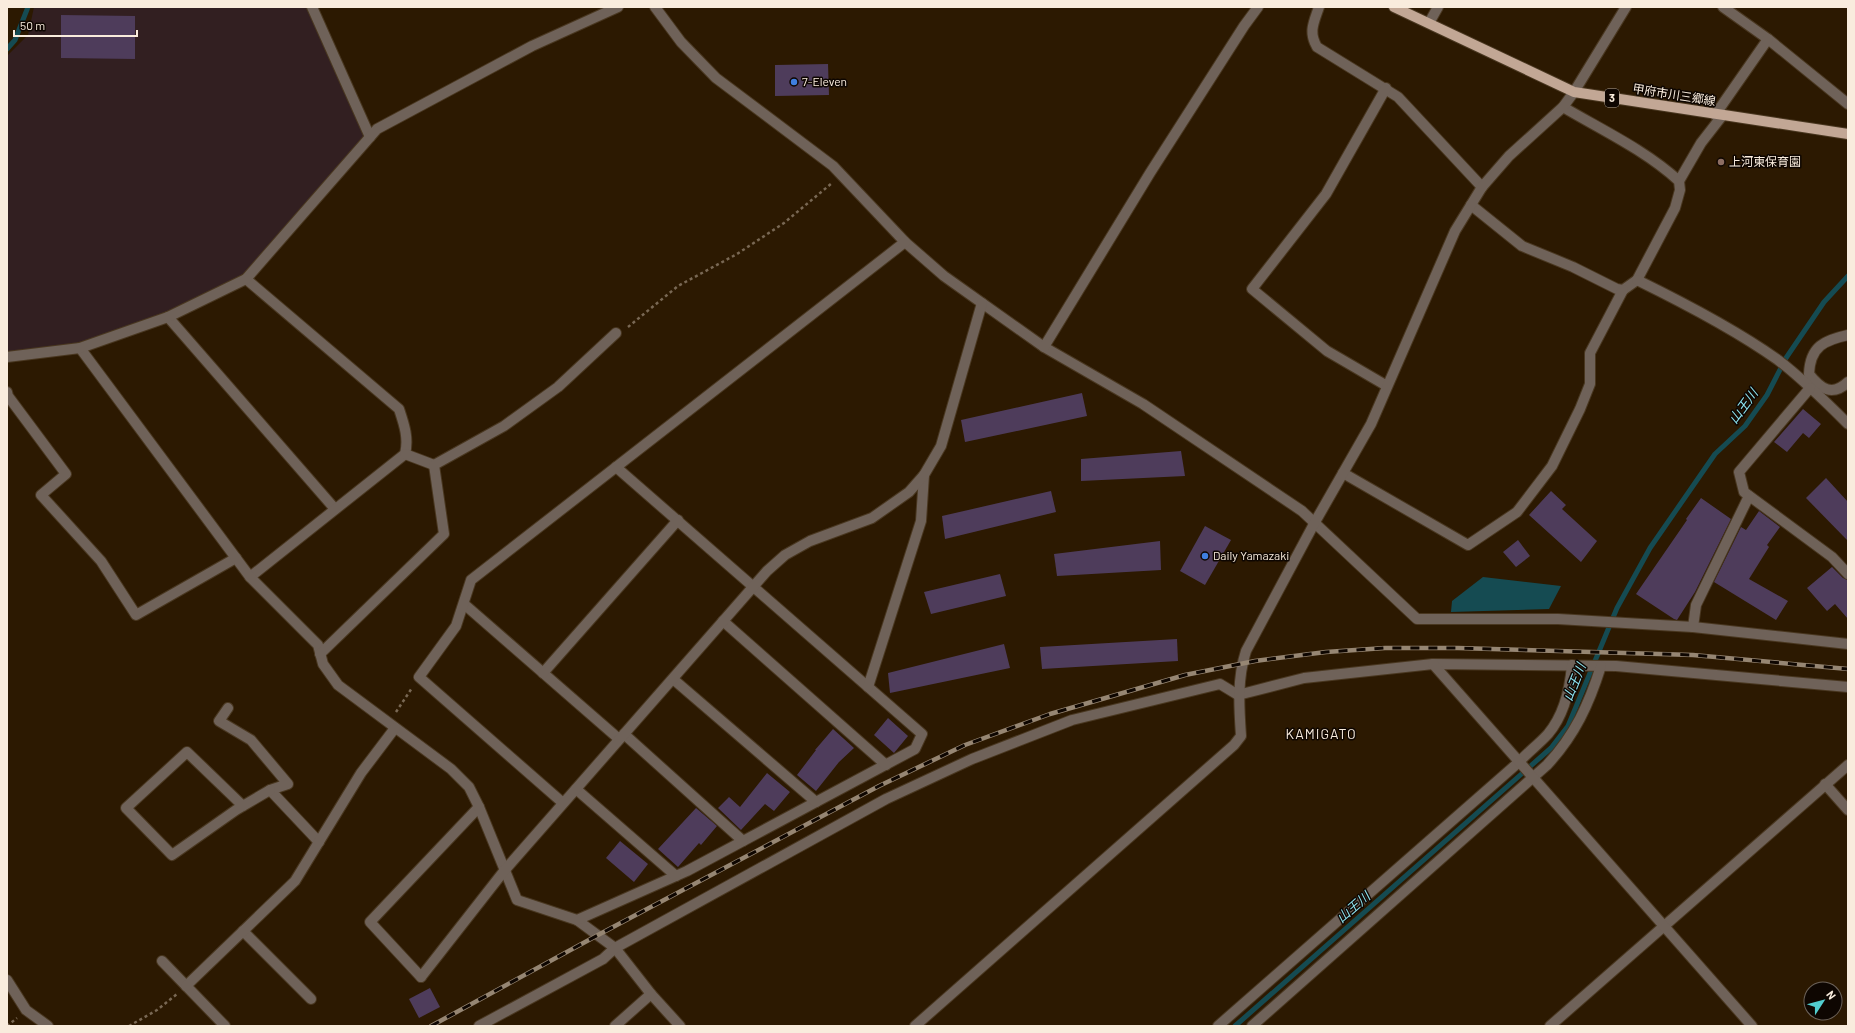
<svg xmlns="http://www.w3.org/2000/svg" width="1855" height="1033" font-family="Barlow,'Noto Sans JP',sans-serif">
	<style>
		.industrial { fill: #321f21 }
		.water { fill: #154b52 }
		.lines { fill: none; stroke-linecap: round; stroke-linejoin: round }
		.stream { stroke: #154b52; stroke-width: 5 }
		.building { fill: #4e3c5b }
		.service-casing { stroke: #493720; stroke-width: 12 }
		.minor-casing { stroke: #493720; stroke-width: 12 }
		.tertiary-casing { stroke: #493720; stroke-width: 12 }
		.primary-casing { stroke: #493720; stroke-width: 12 }
		.path { stroke: #796854; stroke-width: 2.5; stroke-dasharray: 3 3; stroke-linecap: butt }
		.service { stroke: #6f6259; stroke-width: 10 }
		.minor { stroke: #6f6259; stroke-width: 10 }
		.tertiary { stroke: #6f6259; stroke-width: 10 }
		.primary { stroke: #c2a795; stroke-width: 10 }
		.rail-casing { stroke: #968673; stroke-width: 4.5 }
		.rail { stroke: #0e0601; stroke-width: 3; stroke-dasharray: 9; stroke-linecap: butt }
		.shop-dot { fill: #3f7fe0; stroke: #0e0601; stroke-width: 1.5 }
		.education-dot { fill: #8d6e63; stroke: #0e0601; stroke-width: 1.5 }
		.labels { text-anchor: middle; stroke-width: 3; stroke-linejoin: round; paint-order: stroke }
		.shield { fill: #0e0601; stroke: #b2a79b; stroke-width: 1 }
		.shield-label { font-size: 11px; font-weight: bold; fill: #f9ecdd }
		.poi-label { font-size: 12px; fill: #f9ecdd; stroke: #0e0601; text-anchor: start }
		.street-label { font-size: 12px; fill: #f9ecdd; stroke: #0e0601 }
		.water-label { font-size: 13px; font-style: italic; fill: #8ee5f1; stroke: #0e0601 }
		.quarter-label { font-size: 14px; letter-spacing: 1px; fill: #f9ecdd; stroke: #0e0601 }
	</style>
	<rect width="100%" height="100%" fill="#2c1901"/>
	<polygon class="industrial" points="34,7 312,7 370,137 246,279 80,348 7,357 7,56 28,35"/>
	<polygon class="water" points="1483,577 1561,586 1549,609 1451,612 1452,601"/>
	<g class="lines">
		<g class="stream">
			<polyline points="7,49 15,40 28,7"/>
			<polyline points="1235,1026 1551,748 1568,726 1617,608 1650,548 1715,454 1745,426 1767,395 1786,358 1824,302 1848,276"/>
		</g>
	</g>
	<g class="building">
		<polygon points="61,15 135,16 135,59 61,58"/>
		<polygon points="828,64 829,95 775,96 775,65"/>
		<polygon points="1082,393 1087,416 965,442 961,420"/>
		<polygon points="1803,409 1821,424 1809,438 1803,433 1787,452 1774,442"/>
		<polygon points="1181,451 1185,476 1081,481 1081,459"/>
		<polygon points="1826,478 1848,502 1848,541 1806,498"/>
		<polygon points="1051,491 1056,512 945,539 942,516"/>
		<polygon points="1551,491 1566,505 1562,509 1597,541 1581,562 1529,515"/>
		<polygon points="1701,498 1731,519 1695,592 1677,620 1674,619 1636,594 1687,520 1686,519"/>
		<polygon points="1759,511 1780,527 1767,545 1769,547 1749,579 1788,601 1776,620 1714,582 1741,527 1746,530"/>
		<polygon points="1205,526 1231,540 1205,585 1180,571"/>
		<polygon points="1518,540 1530,556 1516,567 1503,552"/>
		<polygon points="1160,541 1161,570 1057,576 1054,554"/>
		<polygon points="1832,567 1843,578 1848,580 1848,619 1835,604 1827,611 1807,588"/>
		<polygon points="1000,574 1006,596 931,614 924,592"/>
		<polygon points="1177,639 1178,661 1042,669 1040,647"/>
		<polygon points="1004,644 1010,668 890,693 888,673"/>
		<polygon points="888,718 908,736 894,753 874,735"/>
		<polygon points="833,729 854,748 839,762 816,791 797,775 816,750 815,750"/>
		<polygon points="767,773 790,792 774,811 765,804 741,830 718,808 729,797 740,807"/>
		<polygon points="696,808 717,826 701,845 699,843 678,867 658,849"/>
		<polygon points="620,841 648,864 634,882 606,858"/>
		<polygon points="430,988 440,1007 419,1018 409,999"/>
	</g>
	<g class="lines">
		<g class="service-casing">
			<g id="service">
				<polyline points="168,317 335,509"/>
				<path d="M1848 335C1825 340 1810 346 1809 374 1821 389 1832 397 1848 382"/>
				<polyline points="7,392 8,396 66,474 41,495 101,561 136,615 236,558"/>
				<polyline points="228,708 219,721 251,740 288,784 270,790 319,842"/>
				<polyline points="243,806 187,752 126,808 172,855 236,810 270,790"/>
				<polyline points="577,920 615,948"/>
				<polyline points="162,961 225,1026"/>
				<polyline points="421,977 370,922 479,807"/>
			</g>
		</g>
		<g class="minor-casing">
			<g id="minor">
				<polyline points="312,7 370,137"/>
				<polyline points="655,7 681,42 716,78 833,166 905,242 944,276 1044,347 1143,404 1302,511 1417,619 1558,619 1693,627 1848,644"/>
				<path d="M1319 7C1314 22 1308 32 1317 47L1398 97 1482 187"/>
				<polyline points="1723,7 1768,39 1848,104"/>
				<polyline points="1429,23 1438,7"/>
				<polyline points="1386,88 1326,194 1252,289 1327,351 1387,386"/>
				<polyline points="1715,115 1768,39"/>
				<polyline points="1679,181 1701,143 1722,116"/>
				<path d="M1471 205 1522 246 1573 267 1617 289 1623 290 1637 280 1675 208 1680 190 1679 181C1645 150 1602 130 1563 107"/>
				<path d="M246 279 399 409C404 424 409 438 405 454L250 577"/>
				<path d="M1637 280C1684 303 1736 330 1778 360 1803 379 1826 402 1848 424"/>
				<polyline points="1044,347 1150,173 1244,26 1258,7"/>
				<polyline points="80,348 250,577 318,645 323,664 338,685 451,769 469,787 479,807 517,900 577,920 687,871 915,749 922,734 616,467"/>
				<polyline points="7,357 80,348 168,317 246,279 377,129 532,46 618,7"/>
				<polyline points="1810,388 1739,472 1744,492 1832,557 1848,574"/>
				<polyline points="405,454 434,465"/>
				<polyline points="1343,473 1468,545 1517,512 1552,466 1580,409 1590,384 1590,353 1623,290"/>
				<polyline points="464,604 619,739"/>
				<polyline points="723,621 886,765"/>
				<polyline points="1693,627 1696,605 1749,496"/>
				<polyline points="320,654 444,534 434,465 504,426 558,387 616,333"/>
				<polyline points="543,673 678,520"/>
				<polyline points="673,679 816,802"/>
				<polyline points="868,687 921,521 924,475"/>
				<polyline points="624,734 743,841"/>
				<polyline points="1825,784 1848,810"/>
				<polyline points="576,789 676,876"/>
				<polyline points="563,803 419,677 456,626 471,580 905,242"/>
				<polyline points="243,931 311,999"/>
				<polyline points="615,948 651,994 680,1026"/>
				<polyline points="421,977 504,871 767,571 785,555 810,541 872,518 909,492 924,475 941,446 982,303"/>
				<polyline points="7,980 26,1010 48,1026"/>
				<polyline points="186,986 295,881 361,773 395,728"/>
				<polyline points="479,1026 603,959 615,948 886,799 972,759 1072,720 1220,684 1238,695 1304,678 1433,664 1616,666 1848,687"/>
				<polyline points="615,1026 651,994"/>
				<path d="M915 1026 1234 745 1241 736C1239 707 1237 679 1246 651L1315 522 1371 424 1455 231 1482 187 1509 156 1563 107 1574 92 1626 7"/>
				<path d="M1218 1026 1519 762C1528 752 1539 744 1548 734 1564 715 1570 689 1572 665"/>
				<path d="M1252 1026 1547 765C1575 735 1589 704 1601 666"/>
				<polyline points="1550,1026 1848,765"/>
			</g>
		</g>
		<g class="tertiary-casing">
			<polyline id="tertiary" points="1433,664 1752,1026"/>
		</g>
		<g class="primary-casing">
			<polyline id="primary" points="1394,7 1574,92 1848,134"/>
		</g>
		<g class="path">
			<polyline points="628,327 678,286 737,254 784,223 832,183"/>
			<polyline points="396,712 412,688"/>
			<polyline points="7,1026 17,1018"/>
			<polyline points="129,1026 157,1010 177,994"/>
		</g>
		<use href="#service" class="service"/>
		<use href="#minor" class="minor"/>
		<use href="#tertiary" class="tertiary"/>
		<use href="#primary" class="primary"/>
		<g class="rail-casing">
			<polyline id="rail" points="431,1026 598,935 879,786 965,745 1050,714 1185,675 1255,661 1326,652 1385,648 1458,648 1693,655 1848,669"/>
		</g>
		<use href="#rail" class="rail"/>
	</g>
	<g class="shop-dot">
		<circle cx="794" cy="82" r="4"/>
		<circle cx="1205" cy="556" r="4"/>
	</g>
	<circle class="education-dot" cx="1721" cy="162" r="4"/>
	<g class="labels">
		<rect class="shield" x="1605" y="89" width="14" height="18" rx="3"/>
		<g class="shield-label">
			<text x="1612" y="102">3</text>
		</g>
		<g class="poi-label">
			<text x="802" y="86">7-Eleven</text>
			<text x="1729" y="166">上河東保育園</text>
			<text x="1213" y="560">Daily Yamazaki</text>
		</g>
		<g class="street-label">
			<text transform="translate(1674 95) rotate(9)" y="4">甲府市川三郷線</text>
		</g>
		<g class="water-label">
			<text transform="translate(1743 406) rotate(-54)" y="5">山王川</text>
			<text transform="translate(1574 682) rotate(-68)" y="5">山王川</text>
			<text transform="translate(1353 907) rotate(-41)" y="5">山王川</text>
		</g>
		<g class="quarter-label">
			<text x="1321" y="739">KAMIGATO</text>
		</g>
	</g>
	<rect width="1855" height="1033" fill="none" stroke="#f9ecdd" stroke-width="16"/>
	<g transform="translate(1823 1001) rotate(54)"><circle r="19" fill="#0e0601" stroke="#6c6259"/>
	<path d="M0-3L7 15L0 10L-7 15Z" fill="#52cdcf"/>
	<text y="-6" font-size="11" font-weight="bold" text-anchor="middle" fill="#f9ecdd">N</text>
	</g>
	<path d="M14 30v6h123v-6" fill="none" stroke="#f9ecdd" stroke-width="2"/>
	<text x="20" y="30" font-size="12" fill="#f9ecdd" stroke="#0e0601" stroke-width="3" paint-order="stroke">50 m</text>
</svg>
